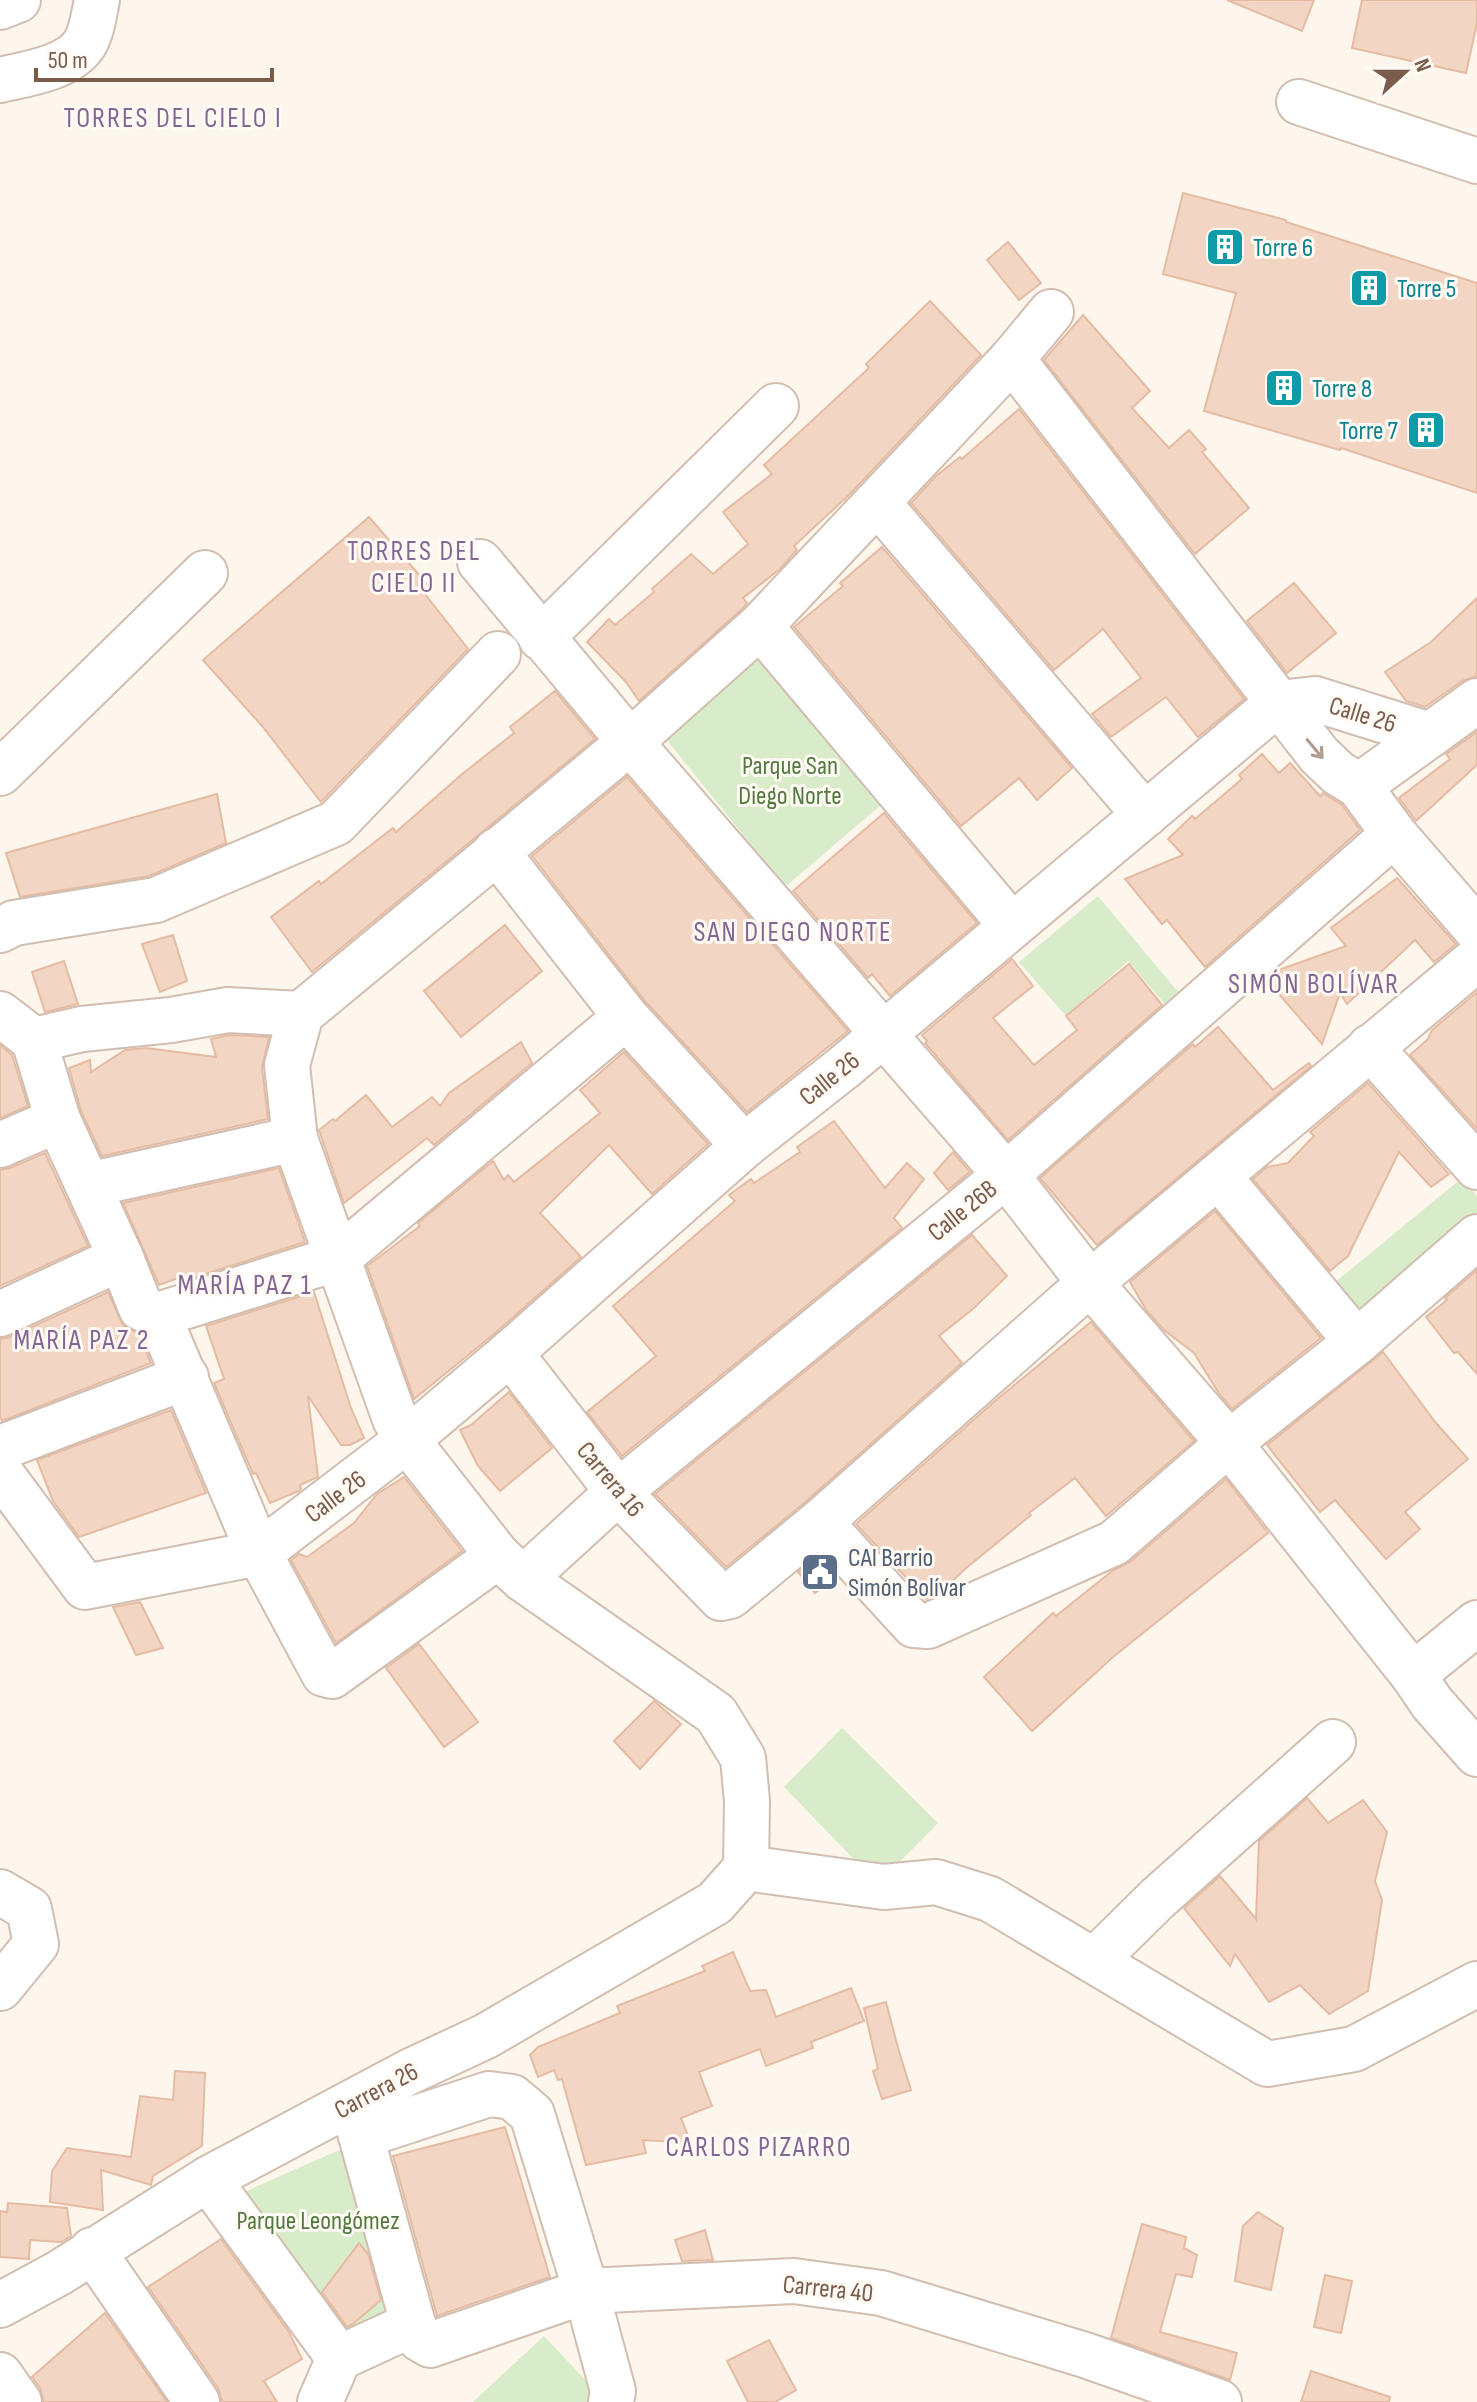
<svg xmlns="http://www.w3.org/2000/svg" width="1477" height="2402" font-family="'Sofia Sans Condensed',sans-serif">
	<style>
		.green { fill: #d8ecc9 }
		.building { fill: #f3d5c3; stroke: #e6bba3; stroke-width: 2 }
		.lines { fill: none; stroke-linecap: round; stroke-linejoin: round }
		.minor-casing { stroke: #d1beb0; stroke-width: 48 }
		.minor { stroke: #fff; stroke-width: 44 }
		.oneway { stroke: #af9d94 }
		.labels { text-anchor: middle; stroke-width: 6; stroke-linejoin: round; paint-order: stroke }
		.culture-label { font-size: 26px; fill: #0d838f; stroke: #fffaf3; text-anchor: start }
		.street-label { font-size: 26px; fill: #7a5c4d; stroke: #fffaf3 }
		.park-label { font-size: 26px; fill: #537a41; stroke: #fffaf3 }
		.service-label { font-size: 26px; fill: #4e5e75; stroke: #fffaf3; text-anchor: start }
		.neighbourhood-label { font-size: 28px; letter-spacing: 2px; fill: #846695; stroke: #fffaf3 }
	</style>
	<rect width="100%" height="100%" fill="#fdf6ec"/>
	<g class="green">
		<polygon points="759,633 895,793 785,887 662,734"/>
		<polygon points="1098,896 1184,999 1170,1010 1128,961 1066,1016 1019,962"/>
		<polygon points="1462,1178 1477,1196 1477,1222 1361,1323 1328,1288"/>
		<polygon points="842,1728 938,1823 878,1884 784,1787"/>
		<polygon points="346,2147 399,2291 383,2316 335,2345 235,2196"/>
		<polygon points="544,2336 606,2402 473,2402"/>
	</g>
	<g class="building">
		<polygon points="1227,0 1314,0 1302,31"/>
		<polygon points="1362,0 1477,0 1477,23 1466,73 1352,48"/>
		<polygon points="1183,193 1286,220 1286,222 1477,283 1477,493 1341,448 1340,450 1204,411 1236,293 1163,274"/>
		<polygon points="1008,242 1041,283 1019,300 987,260"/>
		<polygon points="930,301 981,355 850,494 794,546 797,550 780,569 743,598 747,603 743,608 639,701 626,682 587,642 609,619 615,625 654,592 652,589 691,554 713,574 748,544 723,512 772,474 764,465 869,368 866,364"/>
		<polygon points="1083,315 1150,391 1132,408 1169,448 1189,430 1206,449 1202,452 1249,508 1195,554 1044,360"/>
		<polygon points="1019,409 1244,699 1198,737 1166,697 1111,737 1092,714 1141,678 1103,629 1054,670 911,503 936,476 960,457 962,459"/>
		<polygon points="369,517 427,584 421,589 468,649 321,802 262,726 203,660"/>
		<polygon points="882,547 1072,768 1037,800 1019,778 961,826 794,627 843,586 840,583"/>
		<polygon points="1294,583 1336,633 1287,673 1247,621"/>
		<polygon points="1477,598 1477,676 1462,681 1425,707 1406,701 1385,672 1431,642"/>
		<polygon points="555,691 595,739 312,972 271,917 319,881 321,884 393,828 396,832 461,775 514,733 510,727"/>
		<polygon points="1477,732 1477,765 1416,821 1399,798 1450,759 1446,754"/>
		<polygon points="1262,754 1279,773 1290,763 1320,796 1323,793 1342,805 1360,830 1205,967 1167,920 1162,924 1125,879 1183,855 1168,839 1192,816 1195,819 1242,779 1239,775"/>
		<polygon points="627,777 848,1031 747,1112 645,1001 532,856"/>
		<polygon points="217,794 226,843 149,876 20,897 6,853"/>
		<polygon points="884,813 977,923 890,996 872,974 868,978 793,891"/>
		<polygon points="1397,878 1456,944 1434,962 1415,940 1347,1004 1340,993 1322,1044 1266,979 1276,971 1346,946 1331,928"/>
		<polygon points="505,925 542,971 461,1037 424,991"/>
		<polygon points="173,935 187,981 160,992 142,944"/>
		<polygon points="1012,959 1033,986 993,1018 1034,1065 1077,1030 1066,1016 1129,964 1162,1005 1008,1140 925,1043 927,1041 922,1035"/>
		<polygon points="64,961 78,1004 45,1012 32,972"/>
		<polygon points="1477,992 1477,1129 1410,1055 1428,1039 1432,1030"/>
		<polygon points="1218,1027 1273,1090 1309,1063 1311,1066 1097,1245 1040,1178 1193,1044 1195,1047"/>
		<polygon points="230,1035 269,1037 262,1067 268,1119 102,1156 81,1111 69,1068 90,1060 91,1072 125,1050 146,1048 216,1057 211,1039"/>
		<polygon points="521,1042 532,1063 434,1145 427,1138 344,1203 319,1130 333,1119 335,1121 366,1095 392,1127 432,1097 440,1106 449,1093"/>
		<polygon points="0,1045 12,1055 28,1106 0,1118"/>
		<polygon points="624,1052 708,1144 652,1194 609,1145 540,1213 581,1257 494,1334 414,1399 367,1266 420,1226 418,1223 493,1161 504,1180 508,1175 514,1182 600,1113 580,1090"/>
		<polygon points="1368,1083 1449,1174 1431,1187 1399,1152 1348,1256 1330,1271 1253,1179 1267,1167 1288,1163 1314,1136 1310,1132"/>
		<polygon points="834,1121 885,1188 907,1163 924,1179 894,1218 902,1228 622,1456 587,1412 656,1356 613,1306 735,1201 729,1195 751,1179 754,1183 800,1152 797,1147"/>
		<polygon points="953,1152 970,1172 948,1190 934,1173"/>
		<polygon points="45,1153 88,1246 0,1286 0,1170 10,1168"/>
		<polygon points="279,1168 305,1242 190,1279 189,1274 159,1285 123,1203"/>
		<polygon points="1215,1211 1321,1338 1232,1409 1218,1392 1194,1353 1164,1330 1146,1310 1130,1282"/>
		<polygon points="972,1235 1007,1276 974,1308 939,1336 962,1363 804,1503 726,1567 655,1494"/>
		<polygon points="1477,1270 1477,1374 1458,1352 1454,1353 1426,1317 1447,1300 1445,1298"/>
		<polygon points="108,1292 123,1325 139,1334 151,1363 2,1421 0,1416 0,1339 10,1337"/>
		<polygon points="314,1292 351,1408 364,1438 350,1445 341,1445 308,1396 318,1477 300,1485 301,1489 299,1491 270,1503 256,1473 253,1474 214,1383 224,1379 206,1326"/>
		<polygon points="1091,1322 1194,1441 1106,1516 1075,1478 1029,1513 1031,1515 965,1569 940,1593 926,1599 856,1524 995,1401"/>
		<polygon points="1383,1352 1436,1423 1468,1459 1405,1512 1420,1529 1386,1559 1335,1500 1320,1512 1267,1445"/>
		<polygon points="509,1392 552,1448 500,1491 478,1466 460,1430 471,1425"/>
		<polygon points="171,1410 206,1493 79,1537 53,1501 37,1460"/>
		<polygon points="404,1477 462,1551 336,1643 291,1560 299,1554 307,1557 354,1523 377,1494"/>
		<polygon points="1226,1479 1268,1533 1113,1657 1032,1731 984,1677 1053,1613 1056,1616 1112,1571 1130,1562"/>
		<polygon points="818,1556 836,1577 815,1593 798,1572"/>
		<polygon points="140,1602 163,1648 136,1655 113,1607"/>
		<polygon points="419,1644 478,1722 444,1747 386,1668"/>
		<polygon points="654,1701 681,1724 640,1769 614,1741"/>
		<polygon points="1307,1798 1328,1823 1363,1800 1387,1832 1375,1881 1382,1900 1368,1991 1329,2014 1300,1985 1269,2002 1235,1954 1230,1966 1184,1908 1220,1876 1256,1919 1259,1841"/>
		<polygon points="733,1952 750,1991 766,1990 776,2017 851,1988 864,2021 811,2042 813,2048 766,2066 760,2049 699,2072 712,2106 681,2118 691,2143 643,2140 646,2153 586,2165 562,2079 558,2080 554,2070 538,2077 530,2055 538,2047 620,2013 617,2006 705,1971 702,1966"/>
		<polygon points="886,2002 898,2048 911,2090 882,2099 873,2071 878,2069 864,2008"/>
		<polygon points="175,2071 205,2073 202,2146 153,2176 151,2185 101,2170 103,2210 50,2202 52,2171 67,2148 131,2157 140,2096 173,2100"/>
		<polygon points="505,2127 550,2277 437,2316 393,2156"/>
		<polygon points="8,2203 67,2208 71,2236 61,2242 30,2240 29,2259 0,2257 0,2211 7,2212"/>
		<polygon points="1258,2212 1283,2228 1271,2290 1235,2281 1243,2226"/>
		<polygon points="1142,2224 1186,2237 1184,2248 1197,2255 1192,2277 1176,2274 1160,2332 1237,2353 1230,2380 1111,2338"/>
		<polygon points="705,2230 713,2260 682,2261 675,2240"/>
		<polygon points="221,2239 289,2332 302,2359 264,2381 277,2402 222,2402 218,2388 148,2287"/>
		<polygon points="359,2243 368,2254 381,2300 354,2323 347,2327 322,2292"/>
		<polygon points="1325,2275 1352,2281 1341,2333 1314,2327"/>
		<polygon points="105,2313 167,2402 44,2402 40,2388 32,2377"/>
		<polygon points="769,2340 796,2390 775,2402 748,2402 727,2361"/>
		<polygon points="1311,2371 1390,2397 1389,2402 1301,2402"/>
	</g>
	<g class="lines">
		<g class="minor-casing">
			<g id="minor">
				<polyline points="0,7 18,0"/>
				<path d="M0 80C26 74 70 68 85 43 92 31 94 14 97 0"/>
				<polyline points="1299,102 1477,161"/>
				<polyline points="1012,359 1319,755 1338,773 1359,786 1394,834 1477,930"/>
				<polyline points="877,502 1145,815"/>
				<polyline points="480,562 630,742 1006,1175 1090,1283 1229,1443 1413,1675 1432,1703 1477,1754"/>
				<polyline points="760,626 1012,926"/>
				<polyline points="541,638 776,406"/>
				<polyline points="0,773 205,573"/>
				<polyline points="1359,786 1477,701"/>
				<polyline points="496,851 626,1017 744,1146"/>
				<polyline points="0,930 14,923 156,900 336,823 498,654"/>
				<polyline points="0,1014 34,1040 82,1029 171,1020 228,1010 301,1014"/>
				<polyline points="34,1040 58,1120 121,1258 141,1308 158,1315 259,1553 324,1674 332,1676 498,1556"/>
				<polyline points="1370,1047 1477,1167"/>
				<polyline points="0,1145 58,1120"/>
				<polyline points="1218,1176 1357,1342"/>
				<polyline points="88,1185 295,1139"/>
				<polyline points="0,1314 121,1258"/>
				<polyline points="158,1315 338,1258 626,1017"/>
				<polyline points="510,1353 618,1492 721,1598 730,1596 820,1522 1090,1283 1477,959"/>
				<polyline points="0,1448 186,1377"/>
				<polyline points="0,1472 85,1587 259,1553 407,1440 510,1353 744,1146 843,1068 1278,703 1315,699 1430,735"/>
				<polyline points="820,1522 914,1625 928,1626 1114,1543 1229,1443 1357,1342 1477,1237"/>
				<polyline points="523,1579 618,1492 1006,1175 1394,834"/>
				<polyline points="1413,1675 1477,1623"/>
				<polyline points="746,1868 747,1801 743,1758 716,1714 523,1579 498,1556 407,1440 395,1419 295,1139 287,1065 301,1014 630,742 760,626 1012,359 1051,312"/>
				<polyline points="746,1868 884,1887 936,1882 990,1899 1267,2064 1354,2049 1477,1984"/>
				<polyline points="0,1892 29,1909 36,1944 0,1988"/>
				<polyline points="1094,1961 1158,1898 1333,1742"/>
				<polyline points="352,2103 413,2324 420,2339 430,2345 586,2291 794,2281 881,2293 1085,2355 1219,2402"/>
				<polyline points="361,2136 489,2094 512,2097 532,2114 586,2291 613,2391 611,2402"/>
				<polyline points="208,2179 339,2358"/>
				<polyline points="92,2250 197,2402"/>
				<polyline points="0,2305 59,2273 208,2179 411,2071 486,2036 715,1903 746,1868"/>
				<polyline points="0,2375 19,2402"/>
				<polyline points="320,2402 339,2358 413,2324"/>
			</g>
		</g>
		<use href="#minor" class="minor"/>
	</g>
	<defs><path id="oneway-shaft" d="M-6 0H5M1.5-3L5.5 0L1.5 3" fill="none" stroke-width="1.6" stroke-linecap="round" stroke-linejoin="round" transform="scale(2)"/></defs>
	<use class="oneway" href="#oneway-shaft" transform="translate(1315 749) rotate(50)"/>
	<defs>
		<g id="building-square" transform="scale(2)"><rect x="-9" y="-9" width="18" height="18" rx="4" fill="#0f9aa8" stroke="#fffaf3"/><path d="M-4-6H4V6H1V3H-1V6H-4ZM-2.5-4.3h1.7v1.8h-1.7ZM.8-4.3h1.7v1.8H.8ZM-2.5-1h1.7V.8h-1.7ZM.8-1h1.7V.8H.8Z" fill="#fff"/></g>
		<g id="civic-square" transform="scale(2)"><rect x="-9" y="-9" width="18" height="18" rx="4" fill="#5c6f8a" stroke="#fffaf3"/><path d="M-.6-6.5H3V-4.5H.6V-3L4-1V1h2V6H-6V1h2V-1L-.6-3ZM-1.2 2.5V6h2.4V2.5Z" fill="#fff"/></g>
	</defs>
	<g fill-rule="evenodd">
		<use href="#building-square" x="1225" y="247"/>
		<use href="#building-square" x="1369" y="288"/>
		<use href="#building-square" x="1284" y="388"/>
		<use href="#building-square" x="1426" y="430"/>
		<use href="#civic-square" x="820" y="1572"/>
	</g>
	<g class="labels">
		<g class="culture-label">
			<text x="1253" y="256">Torre 6</text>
			<text x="1397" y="297">Torre 5</text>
			<text x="1312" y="397">Torre 8</text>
			<text x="1398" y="439" text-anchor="end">Torre 7</text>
		</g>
		<g class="street-label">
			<text transform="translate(1363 714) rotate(17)" y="9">Calle 26</text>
			<text transform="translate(829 1078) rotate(-39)" y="9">Calle 26</text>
			<text transform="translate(962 1210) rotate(-39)" y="9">Calle 26B</text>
			<text transform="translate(611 1479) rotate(50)" y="9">Carrera 16</text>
			<text transform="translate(335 1496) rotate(-37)" y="9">Calle 26</text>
			<text transform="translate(376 2090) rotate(-28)" y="9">Carrera 26</text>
			<text transform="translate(828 2288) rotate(6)" y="9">Carrera 40</text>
		</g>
		<g class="park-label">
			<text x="790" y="774">Parque San<tspan x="790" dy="30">Diego Norte</tspan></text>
			<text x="318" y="2229">Parque Leongómez</text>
		</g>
		<g class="service-label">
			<text x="848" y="1566">CAI Barrio<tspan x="848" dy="30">Simón Bolívar</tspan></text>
		</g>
		<g class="neighbourhood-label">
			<text x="173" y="127">TORRES DEL CIELO I</text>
			<text x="414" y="560">TORRES DEL<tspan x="414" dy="32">CIELO II</tspan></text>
			<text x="793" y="941">SAN DIEGO NORTE</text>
			<text x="1314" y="993">SIMÓN BOLÍVAR</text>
			<text x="245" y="1294">MARÍA PAZ 1</text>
			<text x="82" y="1349">MARÍA PAZ 2</text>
			<text x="759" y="2156">CARLOS PIZARRO</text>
		</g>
	</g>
	<g transform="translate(1405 72) rotate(69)" stroke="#fffaf3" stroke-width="6" paint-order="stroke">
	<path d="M0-6L14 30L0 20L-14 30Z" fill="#7a5c4d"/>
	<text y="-12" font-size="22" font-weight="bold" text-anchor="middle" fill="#7a5c4d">N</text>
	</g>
	<path d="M36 68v12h236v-12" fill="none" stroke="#7a5c4d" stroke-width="4"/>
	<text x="48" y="68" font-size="24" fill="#7a5c4d" stroke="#fffaf3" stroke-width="6" paint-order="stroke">50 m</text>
</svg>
